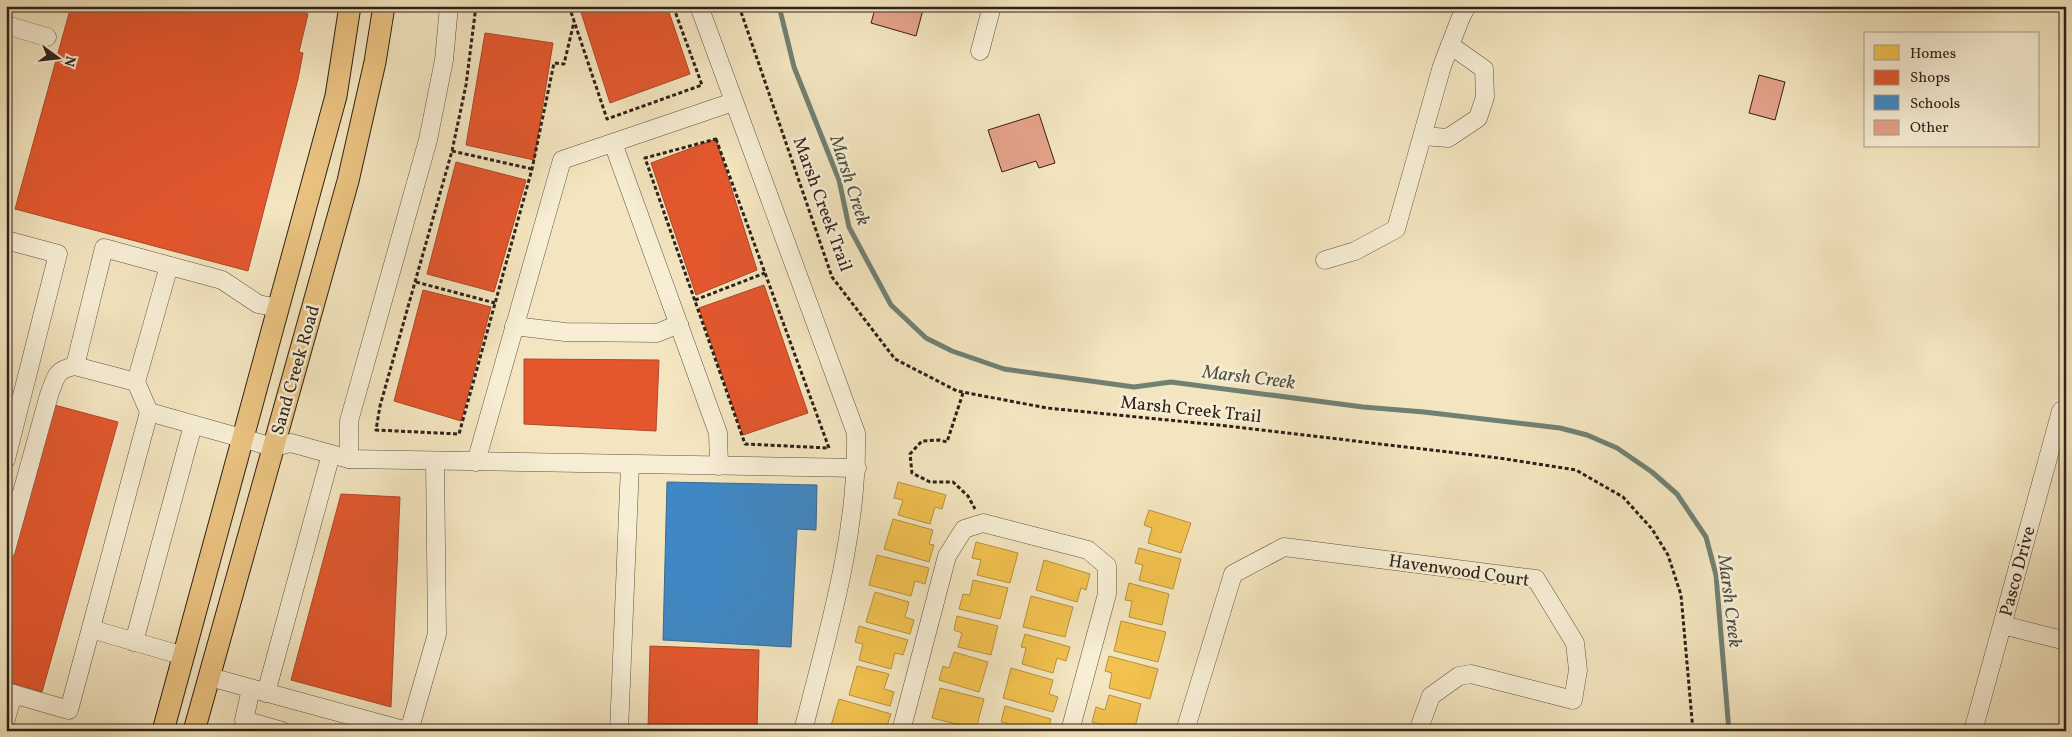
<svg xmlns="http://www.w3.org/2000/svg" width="2072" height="737" font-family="Vollkorn,serif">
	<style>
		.homes { fill: #f2c14e; stroke: #b7913e }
		.shops { fill: #e4572e; stroke: #ad4728 }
		.schools { fill: #3f88c5; stroke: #3a6992 }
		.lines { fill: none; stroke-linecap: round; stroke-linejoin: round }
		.stream { stroke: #708073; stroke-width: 5 }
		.building { fill: #e5a289; stroke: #2e211a }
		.minor-casing { stroke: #5f5243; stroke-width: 19 }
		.major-casing { stroke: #2e211a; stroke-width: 23 }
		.path { stroke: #2e211a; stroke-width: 3; stroke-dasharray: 4 2.5; stroke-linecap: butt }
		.minor { stroke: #f7eed5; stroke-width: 18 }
		.major { stroke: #eac280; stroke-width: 21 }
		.labels { text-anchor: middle; stroke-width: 5; stroke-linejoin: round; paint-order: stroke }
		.street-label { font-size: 18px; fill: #2e211a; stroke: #f7eed5 }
		.water-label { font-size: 19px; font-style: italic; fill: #4f5046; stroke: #f7eed5 }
	</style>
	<rect width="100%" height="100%" fill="#f3e5bf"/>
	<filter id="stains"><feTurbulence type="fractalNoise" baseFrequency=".004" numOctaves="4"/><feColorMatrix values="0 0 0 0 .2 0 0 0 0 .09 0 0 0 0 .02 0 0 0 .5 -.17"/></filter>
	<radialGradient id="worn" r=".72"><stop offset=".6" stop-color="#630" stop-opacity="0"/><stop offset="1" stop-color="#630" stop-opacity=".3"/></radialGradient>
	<g class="homes">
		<polygon points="898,482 946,495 942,509 935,507 930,524 898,515 903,500 894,498"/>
		<polygon points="1149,510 1191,523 1181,553 1148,543 1152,528 1144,525"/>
		<polygon points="893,519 933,530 929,544 934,545 929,562 884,549"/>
		<polygon points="976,542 1018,553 1010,583 977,575 981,560 972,558"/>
		<polygon points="1139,548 1181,559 1173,589 1139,580 1143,565 1135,563"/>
		<polygon points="877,555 929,568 925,584 915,581 911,596 869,585"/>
		<polygon points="1044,560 1090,574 1086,590 1081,588 1077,602 1036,590"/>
		<polygon points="973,580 1008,588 1000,619 959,609 963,594 970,595"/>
		<polygon points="1129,583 1169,594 1162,625 1129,617 1132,601 1125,600"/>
		<polygon points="875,592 909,602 905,617 914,620 910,634 866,622"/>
		<polygon points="1031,596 1073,607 1065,637 1023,627"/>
		<polygon points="957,616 998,626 991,655 958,647 962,633 954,630"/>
		<polygon points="1121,621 1166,632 1158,662 1114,651"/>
		<polygon points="859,626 908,640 903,655 895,653 891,669 859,660 863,644 855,642"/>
		<polygon points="1025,634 1070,647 1066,661 1057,658 1053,673 1022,664 1026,648 1021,647"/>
		<polygon points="954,652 988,662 979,692 939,680 943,666 949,668"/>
		<polygon points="1109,656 1158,669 1150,699 1109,688 1112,673 1105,671"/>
		<polygon points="857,666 889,674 884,689 894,692 890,706 849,695"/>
		<polygon points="1011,668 1053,680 1049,694 1058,697 1053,712 1003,698"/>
		<polygon points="940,688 984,699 976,729 932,718"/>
		<polygon points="1109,695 1141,704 1134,731 1126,731 1092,722 1096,707 1105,710"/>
		<polygon points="839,699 891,714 886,729 876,726 875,731 837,731 830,729"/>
		<polygon points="1005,706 1051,719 1048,731 1004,731 1007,723 1001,722"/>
	</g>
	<g class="shops">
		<polygon points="71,6 301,6 300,11 308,14 299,52 303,53 298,79 248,271 15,209"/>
		<polygon points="579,6 667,6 690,74 610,103"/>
		<polygon points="485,33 553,43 534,160 466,145"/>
		<polygon points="716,139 757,270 696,295 651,163"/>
		<polygon points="456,162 526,180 494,292 427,274"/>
		<polygon points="764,285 808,413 743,435 699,308"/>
		<polygon points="423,290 491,307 461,421 394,401"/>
		<polygon points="524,359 659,360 656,431 524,424"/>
		<polygon points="47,403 118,422 42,692 6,681 6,557"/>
		<polygon points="341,494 400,497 391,707 291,680"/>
		<polygon points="650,646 759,650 757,731 648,731"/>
	</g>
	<polygon class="schools" points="667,482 817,485 816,530 797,529 791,647 663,640"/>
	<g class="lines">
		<polyline class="stream" points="779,6 794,67 839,180 849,227 891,305 926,338 952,351 1004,369 1134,387 1171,382 1363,407 1424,412 1560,428 1587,435 1617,448 1652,472 1677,494 1706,537 1716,575 1729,731"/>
	</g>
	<g class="building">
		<polygon points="879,6 924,6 916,36 871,23 875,9 878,10"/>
		<polygon points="1759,75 1785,82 1775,120 1749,113"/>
		<polygon points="1039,114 1055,163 1039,168 1036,161 1002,172 988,130"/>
	</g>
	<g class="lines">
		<g class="minor-casing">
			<g id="minor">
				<path d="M699 6 856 433C858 537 828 631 803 731"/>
				<polyline points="6,25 47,37"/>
				<polyline points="980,51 992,6"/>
				<polyline points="1423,136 1448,138 1478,118 1485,97 1484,69 1450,45"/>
				<polyline points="613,143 718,433 719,466"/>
				<polyline points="6,240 58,254 6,459"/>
				<polyline points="1325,260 1355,251 1396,229 1442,66 1461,17 1467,6"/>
				<polyline points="514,326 565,332 657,333 679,324"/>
				<polyline points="136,382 169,266"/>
				<polyline points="149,412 136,382 75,366 104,248 222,280 258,304 278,308"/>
				<polyline points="349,459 349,421 428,140 444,60 449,6"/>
				<polyline points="476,462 562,160 733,102"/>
				<path d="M6 550 49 395C56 377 55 370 75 366"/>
				<polyline points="2003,625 2066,641"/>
				<polyline points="91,629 184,656"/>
				<polyline points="134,642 193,425"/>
				<polyline points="210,677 407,731"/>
				<polyline points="251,689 244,720 282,731"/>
				<polyline points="6,692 13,694 6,719"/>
				<polyline points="266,693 331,454"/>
				<polyline points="13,694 69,710 149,412 273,447 291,443 349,459 857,468"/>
				<polyline points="409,731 437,634 435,461"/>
				<polyline points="619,731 630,465"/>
				<polyline points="901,731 947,556 964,529 983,523 1088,550 1107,566 1107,594 1070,731"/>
				<polyline points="1185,731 1233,574 1284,547 1536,579 1575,643 1578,670 1573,700 1471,674 1459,676 1431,696 1418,731"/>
				<polyline points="1973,731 2061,411 2066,412"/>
			</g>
		</g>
		<g class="major-casing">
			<g id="major">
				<polyline points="163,731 336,96 350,6"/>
				<polyline points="194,731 348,181 375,62 384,6"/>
			</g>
		</g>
		<g class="path">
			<polyline points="476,6 466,85 452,151 380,406 376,430 459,434 532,169 554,63 564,64 574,22"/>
			<polyline points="569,6 607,119 702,85 673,6"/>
			<polyline points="739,6 832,277 895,359 957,391 1047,408 1228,426 1499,458 1576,470 1623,497 1652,529 1668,555 1681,595 1693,731"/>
			<polygon points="716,139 829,448 745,444 645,158"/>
			<polyline points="452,151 532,169"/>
			<polyline points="416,282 495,303"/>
			<polyline points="695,300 765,273"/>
			<polyline points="963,393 947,442 939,440 922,441 910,454 912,473 930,482 953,482 968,496 975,509"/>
		</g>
		<use href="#minor" class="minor"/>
		<use href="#major" class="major"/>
	</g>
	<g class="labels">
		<g class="street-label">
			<text transform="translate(823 204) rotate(70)" y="6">Marsh Creek Trail</text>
			<text transform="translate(295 370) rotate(-74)" y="6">Sand Creek Road</text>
			<text transform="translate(1191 409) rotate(6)" y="6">Marsh Creek Trail</text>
			<text transform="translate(1459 570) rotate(8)" y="6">Havenwood Court</text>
			<text transform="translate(2017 571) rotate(-75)" y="6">Pasco Drive</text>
		</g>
		<g class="water-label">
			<text transform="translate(851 180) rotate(72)" y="7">Marsh Creek</text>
			<text transform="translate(1249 376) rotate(7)" y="7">Marsh Creek</text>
			<text transform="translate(1731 601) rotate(83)" y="7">Marsh Creek</text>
		</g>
	</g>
	<rect width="2072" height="737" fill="none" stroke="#f3e5bf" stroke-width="25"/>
	<rect x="8" y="8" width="2057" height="722" fill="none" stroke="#2e211a" stroke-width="2.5"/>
	<rect x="12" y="12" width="2047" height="712" fill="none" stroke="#2e211a"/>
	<rect x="1864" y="32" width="175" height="115" fill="#f7eed5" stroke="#a79c8a"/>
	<rect x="1874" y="45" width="25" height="15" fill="#f2c14e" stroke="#a79c8a"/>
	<text x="1910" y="58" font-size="15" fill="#2e211a">Homes</text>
	<rect x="1874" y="70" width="25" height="15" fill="#e4572e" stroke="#a79c8a"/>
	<text x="1910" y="82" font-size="15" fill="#2e211a">Shops</text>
	<rect x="1874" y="95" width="25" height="15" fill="#3f88c5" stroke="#a79c8a"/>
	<text x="1910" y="108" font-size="15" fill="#2e211a">Schools</text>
	<rect x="1874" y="120" width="25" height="15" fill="#e5a289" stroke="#a79c8a"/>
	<text x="1910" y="132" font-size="15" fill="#2e211a">Other</text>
	<g transform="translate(58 58) rotate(105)" stroke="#f7eed5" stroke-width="4" paint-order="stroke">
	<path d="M0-4L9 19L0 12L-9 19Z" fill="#2e211a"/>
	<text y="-8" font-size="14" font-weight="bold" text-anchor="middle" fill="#2e211a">N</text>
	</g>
	<rect width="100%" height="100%" filter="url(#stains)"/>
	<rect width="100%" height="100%" fill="url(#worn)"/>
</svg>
